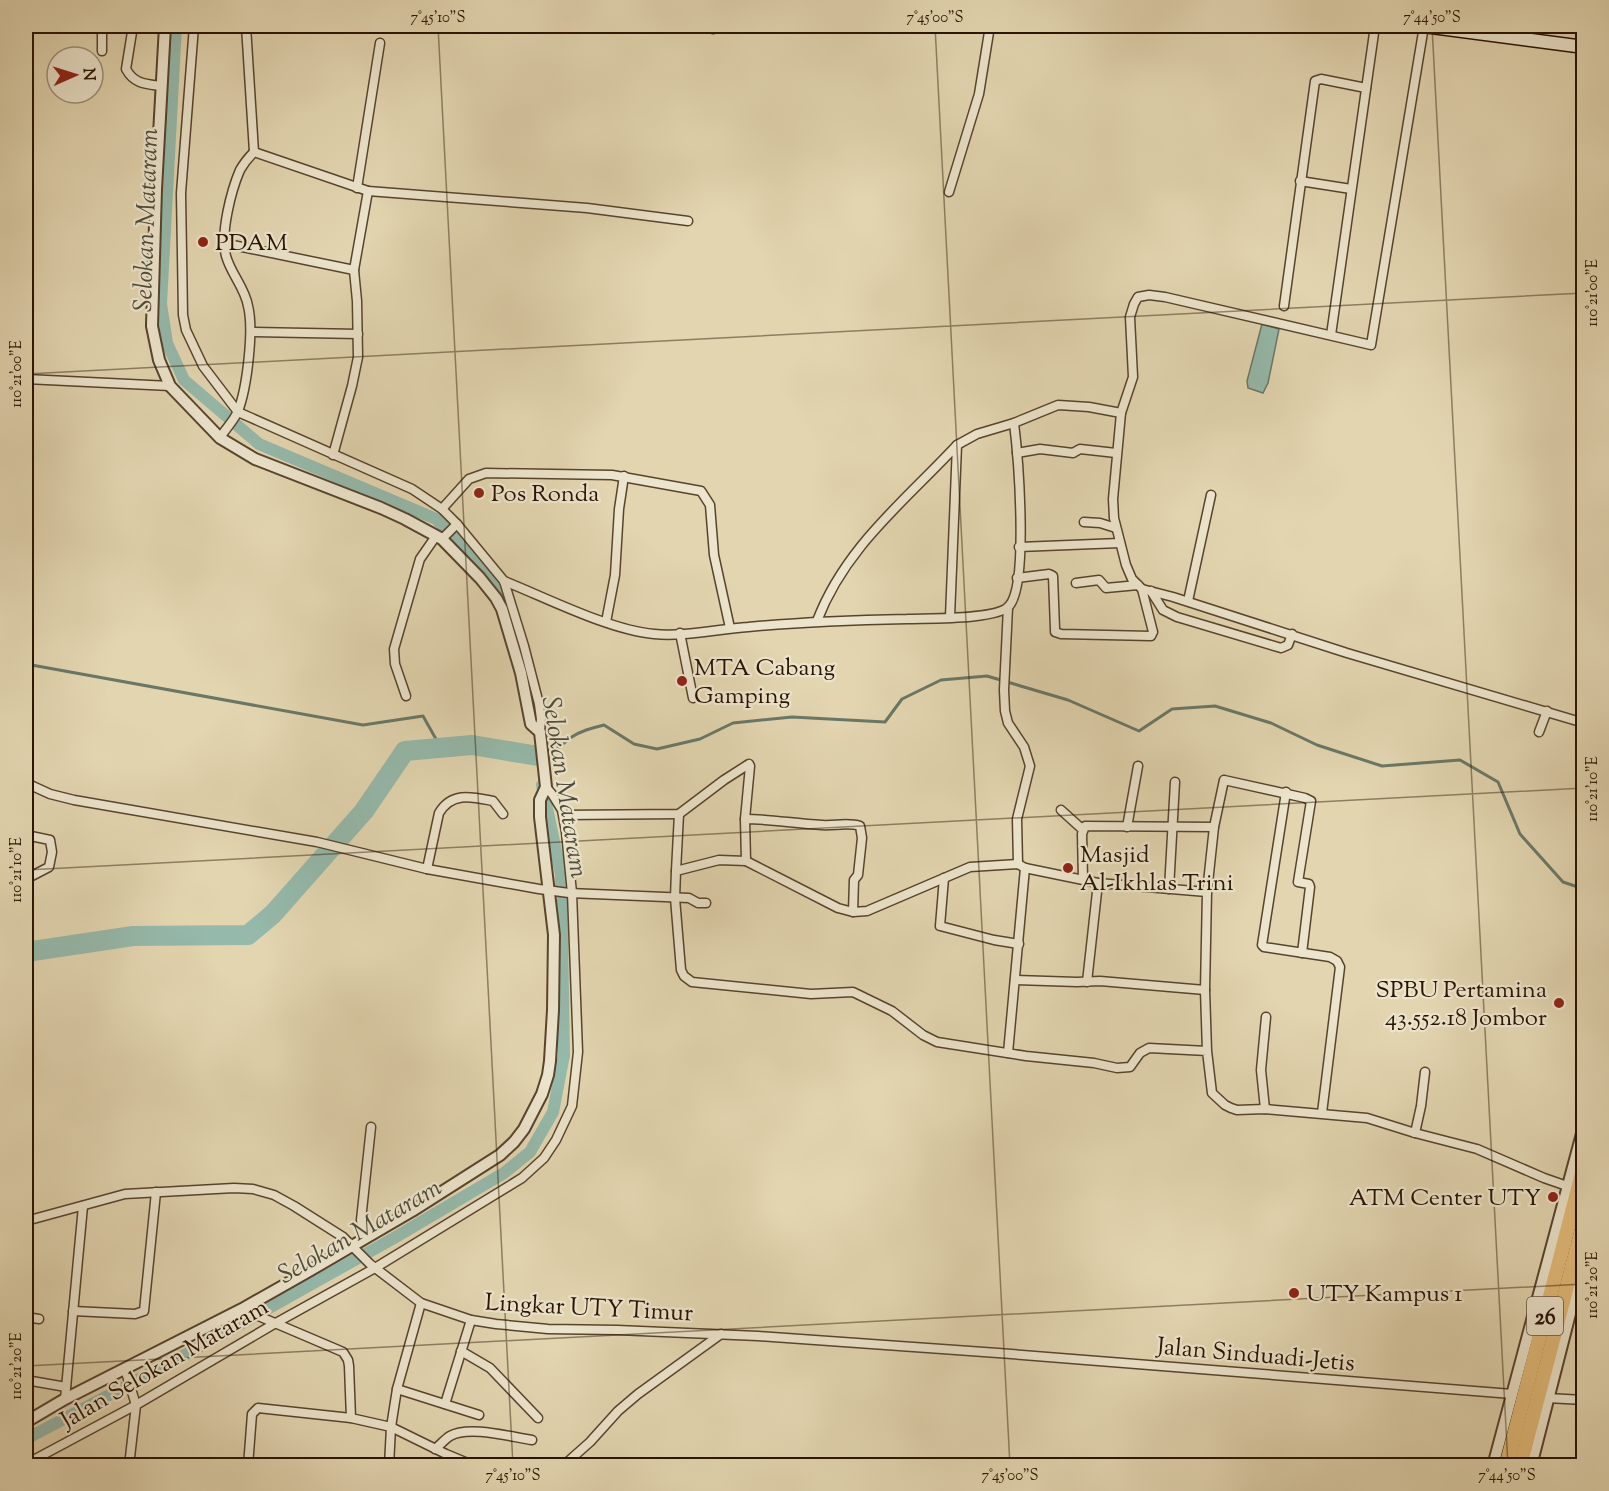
<svg xmlns="http://www.w3.org/2000/svg" width="1609" height="1491" font-family="'Sorts Mill Goudy',serif">
	<style>
		.water { fill: #95b9ab; stroke: #6a7767; stroke-width: 1.5 }
		.lines { fill: none; stroke-linecap: round; stroke-linejoin: round }
		.stream { stroke: #6a7767; stroke-width: 3 }
		.canal { stroke: #95b9ab; stroke-width: 12 }
		.river { stroke: #95b9ab; stroke-width: 20 }
		.minor-casing { stroke: #57442d; stroke-width: 11 }
		.tertiary-casing { stroke: #57442d; stroke-width: 14 }
		.secondary-casing { stroke: #291301; stroke-width: 15 }
		.trunk-casing { stroke: #291301; stroke-width: 16 }
		.minor { stroke: #ece4cc; stroke-width: 8 }
		.tertiary { stroke: #ece4cc; stroke-width: 10 }
		.secondary { stroke: #ece4cc; stroke-width: 12 }
		.trunk { stroke: #e1ba78; stroke-width: 14 }
		.ticks { fill: none; stroke: #291301; stroke-width: 1.5; stroke-opacity: 0.45 }
		.poi-dot { fill: #8f2418; stroke: #ece4cc; stroke-width: 2 }
		.labels { text-anchor: middle; stroke-width: 4.5; stroke-linejoin: round; paint-order: stroke }
		.shield { fill: #ece4cc; stroke: #64523e; stroke-width: 1.5 }
		.shield-label { font-size: 22px; font-weight: bold; fill: #291301 }
		.poi-label { font-size: 24px; fill: #291301; stroke: #ece4cc; text-anchor: start }
		.street-label { font-size: 24px; fill: #291301; stroke: #ece4cc }
		.water-label { font-size: 26px; font-style: italic; fill: #4f4d3c; stroke: #ece4cc }
		.neatline { fill: none; stroke: #291301; stroke-width: 2 }
		.ticks-label { font-size: 15px; text-anchor: middle; fill: #291301 }
	</style>
	<rect width="100%" height="100%" fill="#e2d5b0"/>
	<filter id="stains"><feTurbulence type="fractalNoise" baseFrequency=".00333" numOctaves="4"/><feColorMatrix values="0 0 0 0 .2 0 0 0 0 .09 0 0 0 0 .02 0 0 0 .5 -.17"/></filter>
	<radialGradient id="worn" r=".72"><stop offset=".6" stop-color="#630" stop-opacity="0"/><stop offset="1" stop-color="#630" stop-opacity=".3"/></radialGradient>
	<polygon class="water" points="1262,324 1279,329 1268,383 1263,393 1248,388 1247,381"/>
	<g class="lines">
		<g class="stream">
			<polyline points="26,664 363,725 423,716 441,748"/>
			<path d="M545 754C557 751 561 745 570 738 580 731 592 728 604 725L634 744 657 749 700 739 733 723 792 717 885 722 902 699 941 680 987 676 1068 700 1139 731 1172 709 1215 706 1271 723 1317 745 1382 766 1460 760 1498 782 1520 834 1563 882 1584 889"/>
		</g>
		<g class="canal">
			<polyline points="176,26 161,304 167,343 184,380 259,444 436,519 480,563 511,613 528,682"/>
			<polyline points="26,1439 194,1350 394,1238 504,1173 530,1152 553,1112 564,1055 561,874 542,785"/>
		</g>
		<polyline class="river" points="26,952 133,936 248,935 273,914 364,811 405,751 472,745 538,756"/>
		<g class="minor-casing">
			<g id="minor">
				<polyline points="102,26 102,51"/>
				<path d="M133 26 126 69C134 84 146 84 161 86"/>
				<polyline points="194,26 181,193 183,315 186,330 203,366 238,412 412,489 442,509 457,524 504,581 524,646 539,704 541,719 540,732"/>
				<polyline points="246,26 254,152 368,191 354,270 357,301 358,357 352,386 333,455"/>
				<polyline points="1424,26 1371,345 1165,297 1149,295 1138,297 1134,304 1130,317 1133,377 1121,413 1113,499 1114,518 1126,565 1132,579 1142,589 1173,597 1347,653 1584,723"/>
				<polyline points="713,29 714,26"/>
				<polyline points="1300,181 1351,189"/>
				<polyline points="357,188 380,43"/>
				<polyline points="368,191 587,208 688,221"/>
				<polyline points="949,192 979,94 990,26"/>
				<polyline points="223,243 354,270"/>
				<polyline points="1284,306 1315,81 1321,79 1366,88"/>
				<polyline points="251,332 358,334"/>
				<polyline points="1331,335 1375,26"/>
				<polyline points="26,379 170,386"/>
				<path d="M220 438C225 429 234 421 238 411 247 388 254 330 248 306 245 288 231 274 226 256 220 234 231 191 240 170 244 163 249 157 254 152"/>
				<polyline points="957,445 977,434 1014,423"/>
				<polyline points="1017,453 1040,449 1073,453 1080,449 1116,453"/>
				<polyline points="442,509 469,479 486,473 612,475 701,491 710,505 714,555 730,628"/>
				<polyline points="1084,522 1100,523 1116,528"/>
				<polyline points="442,539 457,524"/>
				<polyline points="1019,547 1120,543"/>
				<polyline points="1017,578 1049,574 1053,576 1055,629 1055,632 1061,634 1151,636 1153,632 1142,589"/>
				<path d="M504 581C547 598 609 630 654 634 684 637 718 629 748 627 801 622 854 620 907 619 927 618 997 620 1009 606 1029 584 1018 455 1014 423L1058 405 1089 407 1121 413"/>
				<polyline points="1076,583 1099,580 1106,588 1138,585"/>
				<polyline points="1151,591 1163,610 1177,617 1281,648 1288,645 1292,634"/>
				<polyline points="1188,601 1211,495"/>
				<polyline points="1008,607 1004,690 1005,711 1008,723 1024,747 1030,766 1017,819 1018,864"/>
				<path d="M817 621C845 547 905 501 957 445L950 617"/>
				<polyline points="606,622 615,575 619,509 624,476"/>
				<polyline points="680,633 693,698"/>
				<polyline points="406,696 395,664 394,649 420,559 436,536"/>
				<polyline points="1539,732 1547,711"/>
				<polyline points="26,783 50,794 74,800 317,842 427,869 539,889 569,893 689,898 698,903 706,903"/>
				<polyline points="1286,792 1262,945 1264,947 1330,957 1337,961 1340,967 1322,1113"/>
				<polyline points="1061,810 1082,829"/>
				<polyline points="564,815 679,814 724,780 749,764 750,766 745,819"/>
				<polyline points="1127,827 1138,766"/>
				<polyline points="26,835 50,840 52,852 49,867 26,879"/>
				<path d="M746 861 745 819C771 819 796 824 822 825 834 826 848 822 860 826L862 838 858 875 854 880 853 912"/>
				<path d="M427 869 439 813C452 791 473 797 493 801L503 814"/>
				<polyline points="676,871 679,814"/>
				<polyline points="944,878 940,926 994,940 1019,944"/>
				<polyline points="1083,879 1082,834 1085,826 1214,827"/>
				<polyline points="1169,889 1175,782"/>
				<polyline points="1207,892 1214,827 1224,780 1305,798 1311,801 1298,882 1309,884 1310,887 1302,953"/>
				<polyline points="1015,980 1077,982 1100,981 1205,990"/>
				<polyline points="1087,982 1098,883"/>
				<polyline points="1207,1051 1205,990 1207,892 1098,883 1025,868 1018,864 970,867 867,911 853,912 838,908 746,861 719,860 676,871 675,898 681,970 684,976 692,982 811,994 853,992 892,1011 923,1035 937,1042 1026,1056 1094,1063 1117,1068 1130,1067 1140,1053 1149,1048 1207,1051 1212,1093 1225,1105 1231,1108 1237,1110 1265,1109 1367,1118 1415,1133 1477,1149 1544,1178 1567,1186"/>
				<polyline points="1008,1053 1025,868"/>
				<polyline points="1265,1109 1261,1070 1266,1017"/>
				<polyline points="1415,1133 1421,1106 1425,1072"/>
				<polyline points="26,1221 125,1194 234,1188 253,1189 274,1195 294,1206 343,1237 370,1264 421,1303 471,1320 496,1324 548,1329 617,1330 758,1336 998,1353 1512,1394"/>
				<polyline points="364,1239 361,1220 371,1127"/>
				<polyline points="242,1309 343,1352 348,1360 349,1366 351,1418 391,1427 446,1454 475,1466"/>
				<polyline points="73,1311 135,1314 144,1311 156,1192"/>
				<polyline points="26,1317 39,1319"/>
				<polyline points="461,1351 490,1368 538,1418"/>
				<polyline points="125,1369 136,1405 129,1466"/>
				<polyline points="26,1380 66,1387"/>
				<polyline points="397,1389 479,1415"/>
				<polyline points="1547,1398 1584,1400"/>
				<polyline points="65,1399 83,1206"/>
				<polyline points="445,1404 471,1320"/>
				<path d="M435 1449C440 1445 445 1439 450 1436 469 1425 511 1437 532 1440"/>
				<polyline points="26,1464 136,1405 274,1324 375,1268 522,1178 544,1158 556,1140 572,1106 578,1052 572,893 566,832 562,810 552,794 546,787"/>
				<polyline points="248,1466 252,1414 258,1408 351,1418"/>
				<polyline points="389,1466 391,1427 397,1389 421,1303"/>
				<polyline points="563,1466 590,1442 618,1411 638,1394 721,1334"/>
			</g>
		</g>
		<g class="tertiary-casing">
			<g id="tertiary">
				<polyline points="26,1422 65,1399 242,1309 304,1274 412,1211 500,1155 514,1142 524,1129 542,1094 548,1075 550,1061 553,1010 554,935 540,817 540,800 546,787 540,732 531,724 521,673 502,609 496,598 480,578 442,539 405,519 381,508 255,459 220,438 170,386 159,360 152,326 156,189 165,26"/>
				<polyline points="1493,1466 1584,1126"/>
				<polyline points="1531,1466 1584,1259"/>
			</g>
		</g>
		<g class="secondary-casing">
			<polyline id="secondary" points="1424,26 1584,47"/>
		</g>
		<g class="trunk-casing">
			<g id="trunk">
				<polyline points="1506,1466 1584,1166"/>
				<polyline points="1520,1466 1584,1221"/>
			</g>
		</g>
		<use href="#minor" class="minor"/>
		<use href="#tertiary" class="tertiary"/>
		<use href="#secondary" class="secondary"/>
		<use href="#trunk" class="trunk"/>
	</g>
	<path class="ticks" d="M438 26 513 1466M935 26 1010 1466M1432 26 1508 1466M26 374 1584 293M26 870 1584 788M26 1366 1584 1284"/>
	<g class="poi-dot">
		<circle cx="203" cy="242" r="6"/>
		<circle cx="479" cy="493" r="6"/>
		<circle cx="682" cy="681" r="6"/>
		<circle cx="1068" cy="868" r="6"/>
		<circle cx="1559" cy="1003" r="6"/>
		<circle cx="1553" cy="1197" r="6"/>
		<circle cx="1294" cy="1293" r="6"/>
	</g>
	<g class="labels">
		<rect class="shield" x="1527" y="1297" width="36" height="38" rx="4.5"/>
		<g class="shield-label">
			<text x="1545" y="1324">26</text>
		</g>
		<g class="poi-label">
			<text x="215" y="250">PDAM</text>
			<text x="491" y="501">Pos Ronda</text>
			<text x="694" y="675">MTA Cabang<tspan x="694" dy="28">Gamping</tspan></text>
			<text x="1080" y="862">Masjid<tspan x="1080" dy="28">Al-Ikhlas Trini</tspan></text>
			<text x="1547" y="997" text-anchor="end">SPBU Pertamina<tspan x="1547" dy="28">43.552.18 Jombor</tspan></text>
			<text x="1541" y="1205" text-anchor="end">ATM Center UTY</text>
			<text x="1306" y="1301">UTY Kampus 1</text>
		</g>
		<g class="street-label">
			<text transform="translate(589 1307) rotate(3)" y="8">Lingkar UTY Timur</text>
			<text transform="translate(1256 1354) rotate(5)" y="8">Jalan Sinduadi-Jetis</text>
			<text transform="translate(164 1363) rotate(-30)" y="8">Jalan Selokan Mataram</text>
		</g>
		<g class="water-label">
			<text transform="translate(145 220) rotate(-88)" y="9">Selokan Mataram</text>
			<text transform="translate(566 787) rotate(81)" y="9">Selokan Mataram</text>
			<text transform="translate(359 1230) rotate(-30)" y="9">Selokan Mataram</text>
		</g>
	</g>
	<rect width="1609" height="1491" fill="none" stroke="#e2d5b0" stroke-width="66"/>
	<g transform="translate(75 75) rotate(87)"><circle r="28" fill="#ece4cc" stroke="#9e907b" stroke-width="1.5"/>
	<path d="M0-4.5L10 22L0 15L-10 22Z" fill="#8f2418"/>
	<text y="-9" font-size="16" font-weight="bold" text-anchor="middle" fill="#291301">N</text>
	</g>
	<rect x="33" y="33" width="1543" height="1425" class="neatline"/>
	<g class="ticks-label">
		<text x="438" y="22">7°45'10"S</text>
		<text x="935" y="22">7°45'00"S</text>
		<text x="1432" y="22">7°44'50"S</text>
		<text transform="translate(1592 293) rotate(-90)" y="5">110°21'00"E</text>
		<text transform="translate(16 374) rotate(-90)" y="5">110°21'00"E</text>
		<text transform="translate(1592 789) rotate(-90)" y="5">110°21'10"E</text>
		<text transform="translate(16 870) rotate(-90)" y="5">110°21'10"E</text>
		<text transform="translate(1592 1285) rotate(-90)" y="5">110°21'20"E</text>
		<text transform="translate(16 1366) rotate(-90)" y="5">110°21'20"E</text>
		<text x="513" y="1480">7°45'10"S</text>
		<text x="1010" y="1480">7°45'00"S</text>
		<text x="1507" y="1480">7°44'50"S</text>
	</g>
	<rect width="100%" height="100%" filter="url(#stains)"/>
	<rect width="100%" height="100%" fill="url(#worn)"/>
</svg>
